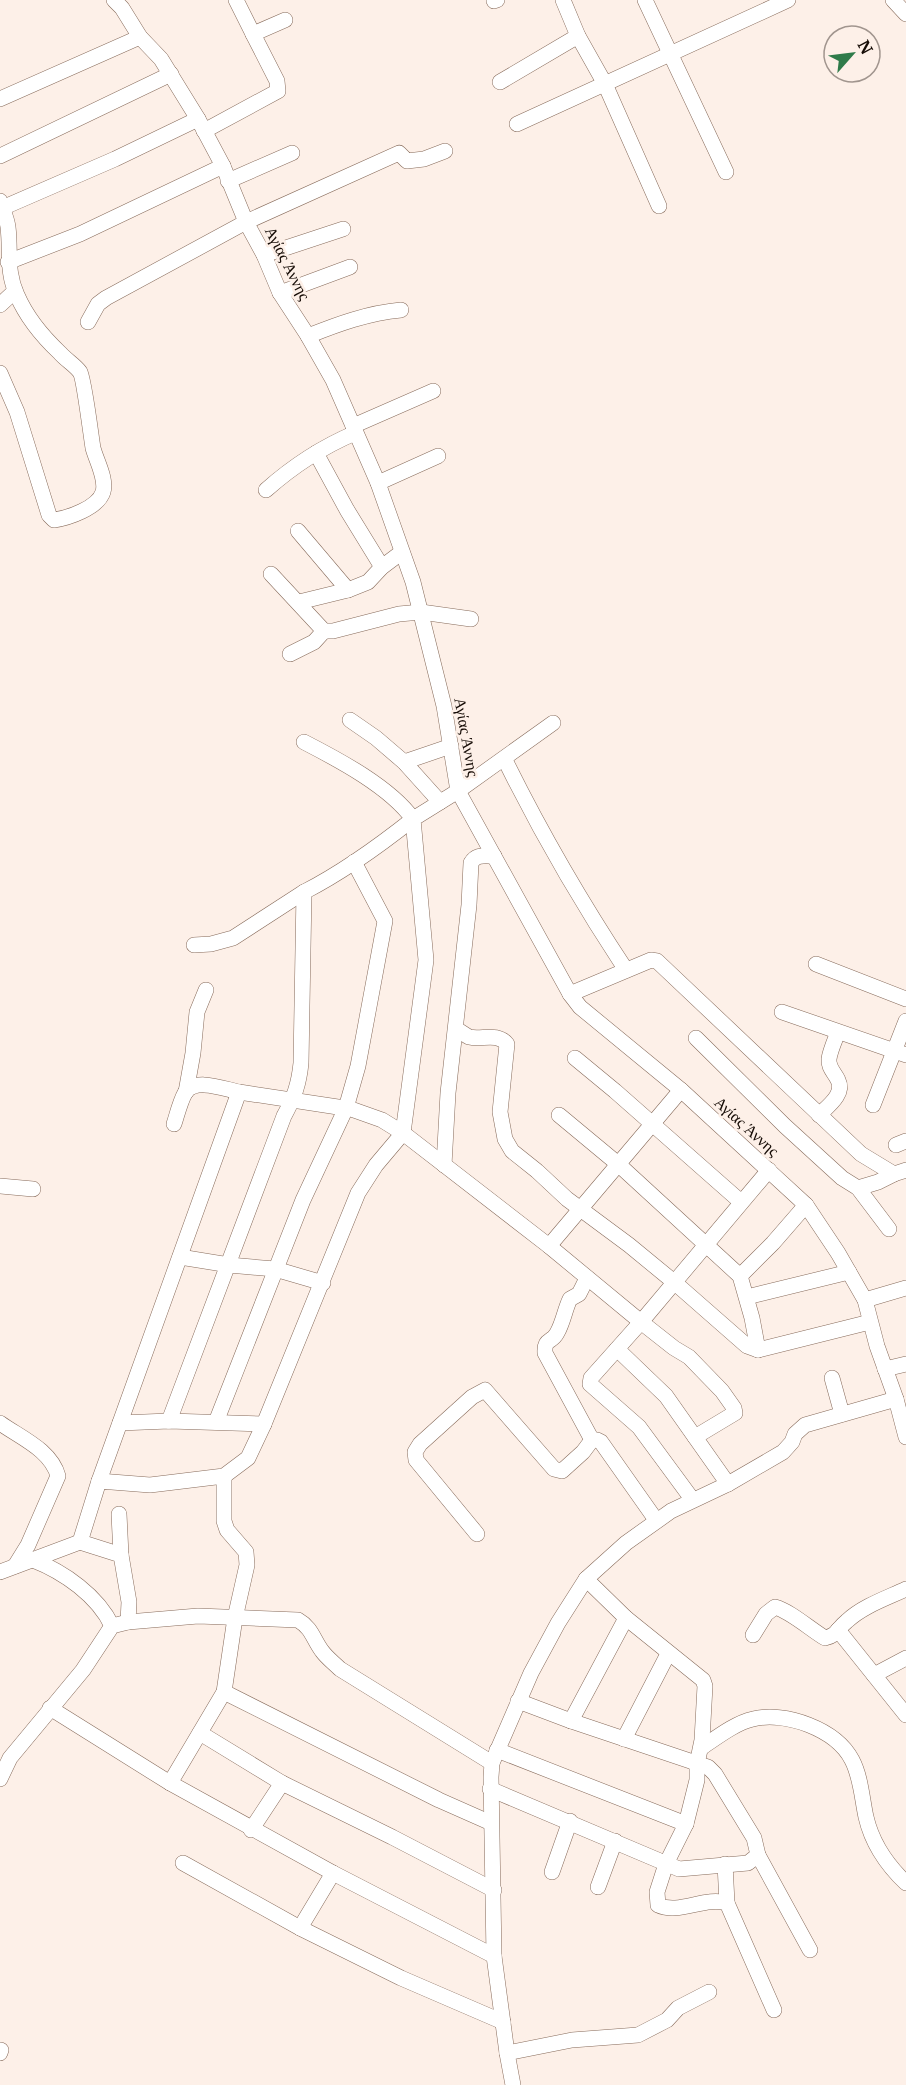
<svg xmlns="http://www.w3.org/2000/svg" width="906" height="2085" font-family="Merriweather,serif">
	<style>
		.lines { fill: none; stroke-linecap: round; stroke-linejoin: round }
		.minor-casing { stroke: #876b5b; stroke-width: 16 }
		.minor { stroke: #fff; stroke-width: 15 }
		.labels { text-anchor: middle; stroke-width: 5; stroke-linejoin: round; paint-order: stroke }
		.street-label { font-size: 16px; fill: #160c06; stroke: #fdf0e8 }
	</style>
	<rect width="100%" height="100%" fill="#fdf0e8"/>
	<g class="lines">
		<g class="minor-casing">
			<g id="minor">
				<polyline points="114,0 122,8 140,37 161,59 198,119 223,166 246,222 264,255 280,293 308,336 333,380 378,483 413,582 444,706 458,791 570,994 580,1007 681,1090 806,1205 838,1253 865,1300 877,1346 896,1399 906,1437"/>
				<polyline points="236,0 253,34"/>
				<polyline points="563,0 578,36 605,84 659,206"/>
				<polyline points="645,0 726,172"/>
				<polyline points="893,0 906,14"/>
				<polyline points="494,1 497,0"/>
				<polyline points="500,82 578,36"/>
				<polyline points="0,99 140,37"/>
				<polyline points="517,124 788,0"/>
				<polyline points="204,131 278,91 277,81 253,34 285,20"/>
				<polyline points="0,156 171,74"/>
				<polyline points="228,181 292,153"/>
				<path d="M0 201C3 210 7 219 8 227 11 252 6 271 17 295 26 316 43 337 60 353 66 360 75 365 80 372 84 378 91 436 93 448 96 460 107 479 103 492 98 508 68 518 54 520L49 515 17 412 0 373"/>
				<polyline points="0,211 2,208 115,159 198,119"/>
				<polyline points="264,255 343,229"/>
				<polyline points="8,262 80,234 223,166"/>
				<polyline points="280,293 350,267"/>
				<polyline points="0,305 15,291"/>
				<polyline points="88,322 98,304 106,298 246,222 399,153 407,161 424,159 445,151"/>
				<path d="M308 336C338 324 368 313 401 310"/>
				<polyline points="353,426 433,391"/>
				<polyline points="316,453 347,510 382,567"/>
				<polyline points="378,483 438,456"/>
				<path d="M266 490C293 466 322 447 355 433"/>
				<polyline points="298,531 348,590"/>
				<polyline points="271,574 324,631 333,631 399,614 421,612 471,619"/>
				<polyline points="299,602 348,590 368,582 382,567 402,552"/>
				<polyline points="290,654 314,642 324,631"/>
				<polyline points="350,720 376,738 404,762 440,802"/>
				<path d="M505 760C541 833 581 902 626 970"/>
				<polyline points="404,762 451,746"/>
				<polyline points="194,945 211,944 233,938 304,892"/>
				<polyline points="816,964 906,999"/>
				<polyline points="570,994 651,960 657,961 861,1154 894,1174 906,1170"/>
				<polyline points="782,1012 906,1055"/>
				<path d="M456 1029C460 1031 465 1035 469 1037 482 1040 497 1032 507 1044L500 1112 505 1139 512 1151 537 1171 567 1199 629 1245 674 1282 747 1346 758 1350 870 1322"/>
				<polyline points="696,1038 785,1126 842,1178 858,1188 889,1229"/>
				<polyline points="575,1058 615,1091 741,1202"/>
				<polyline points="186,1092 193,1053 197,1012 206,990"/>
				<polyline points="873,1105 906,1021"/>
				<polyline points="559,1115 618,1164 740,1276 752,1318 758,1350"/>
				<path d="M819 1115C828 1106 845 1094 838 1080 835 1073 828 1068 829 1059 830 1051 835 1040 838 1032"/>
				<path d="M174 1124C177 1115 180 1102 185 1093 195 1077 224 1089 239 1092"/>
				<polyline points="896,1145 906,1141"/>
				<path d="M444 1165 448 1093 469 905 471 863C476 854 484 856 494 856"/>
				<polyline points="0,1186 33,1189"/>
				<polyline points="858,1188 878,1182 894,1174"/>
				<polyline points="549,1246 641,1322 769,1170"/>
				<polyline points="180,1257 229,1265 275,1269 323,1283"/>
				<polyline points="740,1276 773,1243 806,1205"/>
				<path d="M587 1278 579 1294 570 1299C565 1309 563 1323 557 1333 552 1343 544 1338 545 1353L592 1440"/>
				<polyline points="747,1297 849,1272"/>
				<polyline points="865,1300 906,1288"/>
				<polyline points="617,1349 666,1396 728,1484"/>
				<polyline points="885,1369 906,1364"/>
				<polyline points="832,1378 842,1414"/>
				<path d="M169 1421 284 1116C294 1098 299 1084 301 1063L304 892C343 872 379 846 413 819 390 787 339 760 304 742"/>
				<polyline points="216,1422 303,1200 346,1108 358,1066 385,921 354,862"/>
				<path d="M0 1423C21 1438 51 1450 58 1476L28 1545 15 1566"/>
				<polyline points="120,1423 169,1421 264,1424 358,1193 376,1165 403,1133 426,960 413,819 458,791 553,723"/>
				<polyline points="224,1476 224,1521 227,1530 246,1552 247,1565 235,1618 224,1692 170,1783 333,1873 494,1956"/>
				<polyline points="99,1481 239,1092 351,1109 382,1120 403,1133 549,1246 681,1090"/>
				<polyline points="692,1499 639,1427 590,1384 591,1378 641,1322 674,1348 689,1357 722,1391 734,1408 735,1413 695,1437"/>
				<polyline points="119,1514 121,1555"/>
				<polyline points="477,1534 416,1460 415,1452 420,1444 472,1397 485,1390 554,1469 562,1471 583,1452 592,1440 597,1440 601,1442 656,1520"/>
				<polyline points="80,1542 99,1481 150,1485 224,1476 248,1458 264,1424"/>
				<path d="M33 1560C64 1572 98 1596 112 1626"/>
				<polyline points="0,1572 80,1542 121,1555 129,1602 128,1622"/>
				<path d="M586 1579 626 1618 703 1680 705 1686 702 1740 697 1764V1780L686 1824 666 1864 657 1892 658 1905C679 1915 705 1896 727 1903L774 2010"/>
				<polyline points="838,1630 906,1715"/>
				<path d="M753 1635 766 1614 775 1607C790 1611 810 1629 825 1638 838 1635 837 1629 847 1621 863 1606 887 1598 906 1589"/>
				<polyline points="874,1675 906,1658"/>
				<polyline points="224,1692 439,1800 491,1823"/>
				<polyline points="50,1708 170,1783"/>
				<polyline points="571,1721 626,1618"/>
				<polyline points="200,1733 282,1783 392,1837 494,1890"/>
				<polyline points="624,1739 668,1654"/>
				<path d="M701 1748C716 1738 735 1723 753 1719 785 1711 836 1729 852 1760 861 1777 862 1799 866 1817 872 1843 887 1865 906 1883"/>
				<polyline points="497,1750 686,1824"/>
				<path d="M0 1779 10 1758 83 1670 112 1626 128 1622 198 1616 298 1620C312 1628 313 1639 322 1651 327 1658 334 1663 340 1669L492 1763"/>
				<polyline points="490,1789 679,1869 748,1863 758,1855 754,1838 715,1774 708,1767 571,1721 518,1701"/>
				<polyline points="251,1830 282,1783"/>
				<polyline points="758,1855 810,1950"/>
				<polyline points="183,1863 300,1928 401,1978 503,2022"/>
				<polyline points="725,1864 727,1903"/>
				<polyline points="552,1872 570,1821"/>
				<polyline points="598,1887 615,1841"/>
				<polyline points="300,1928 333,1873"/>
				<polyline points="0,2053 1,2050"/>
				<polyline points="507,2053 572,2040 638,2035 667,2020 678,2008 709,1992"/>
				<polyline points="513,2085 507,2053 494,1956 491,1777 492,1763 531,1673 558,1623 586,1579 626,1543 671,1511 728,1484 783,1452 792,1442 795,1434 805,1425 896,1399"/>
			</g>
		</g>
		<use href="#minor" class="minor"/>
	</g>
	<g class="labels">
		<g class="street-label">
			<text transform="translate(288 263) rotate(63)" y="6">Αγίας Άννης</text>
			<text transform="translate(467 737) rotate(80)" y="6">Αγίας Άννης</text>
			<text transform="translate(747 1126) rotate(42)" y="6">Αγίας Άννης</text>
		</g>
	</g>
	<g transform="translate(852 54) rotate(62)"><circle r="28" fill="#fdf0e8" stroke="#a1958e" stroke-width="1.5"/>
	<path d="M0-4.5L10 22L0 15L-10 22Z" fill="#2f7b4a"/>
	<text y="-9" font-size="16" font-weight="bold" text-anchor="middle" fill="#160c06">N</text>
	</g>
</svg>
